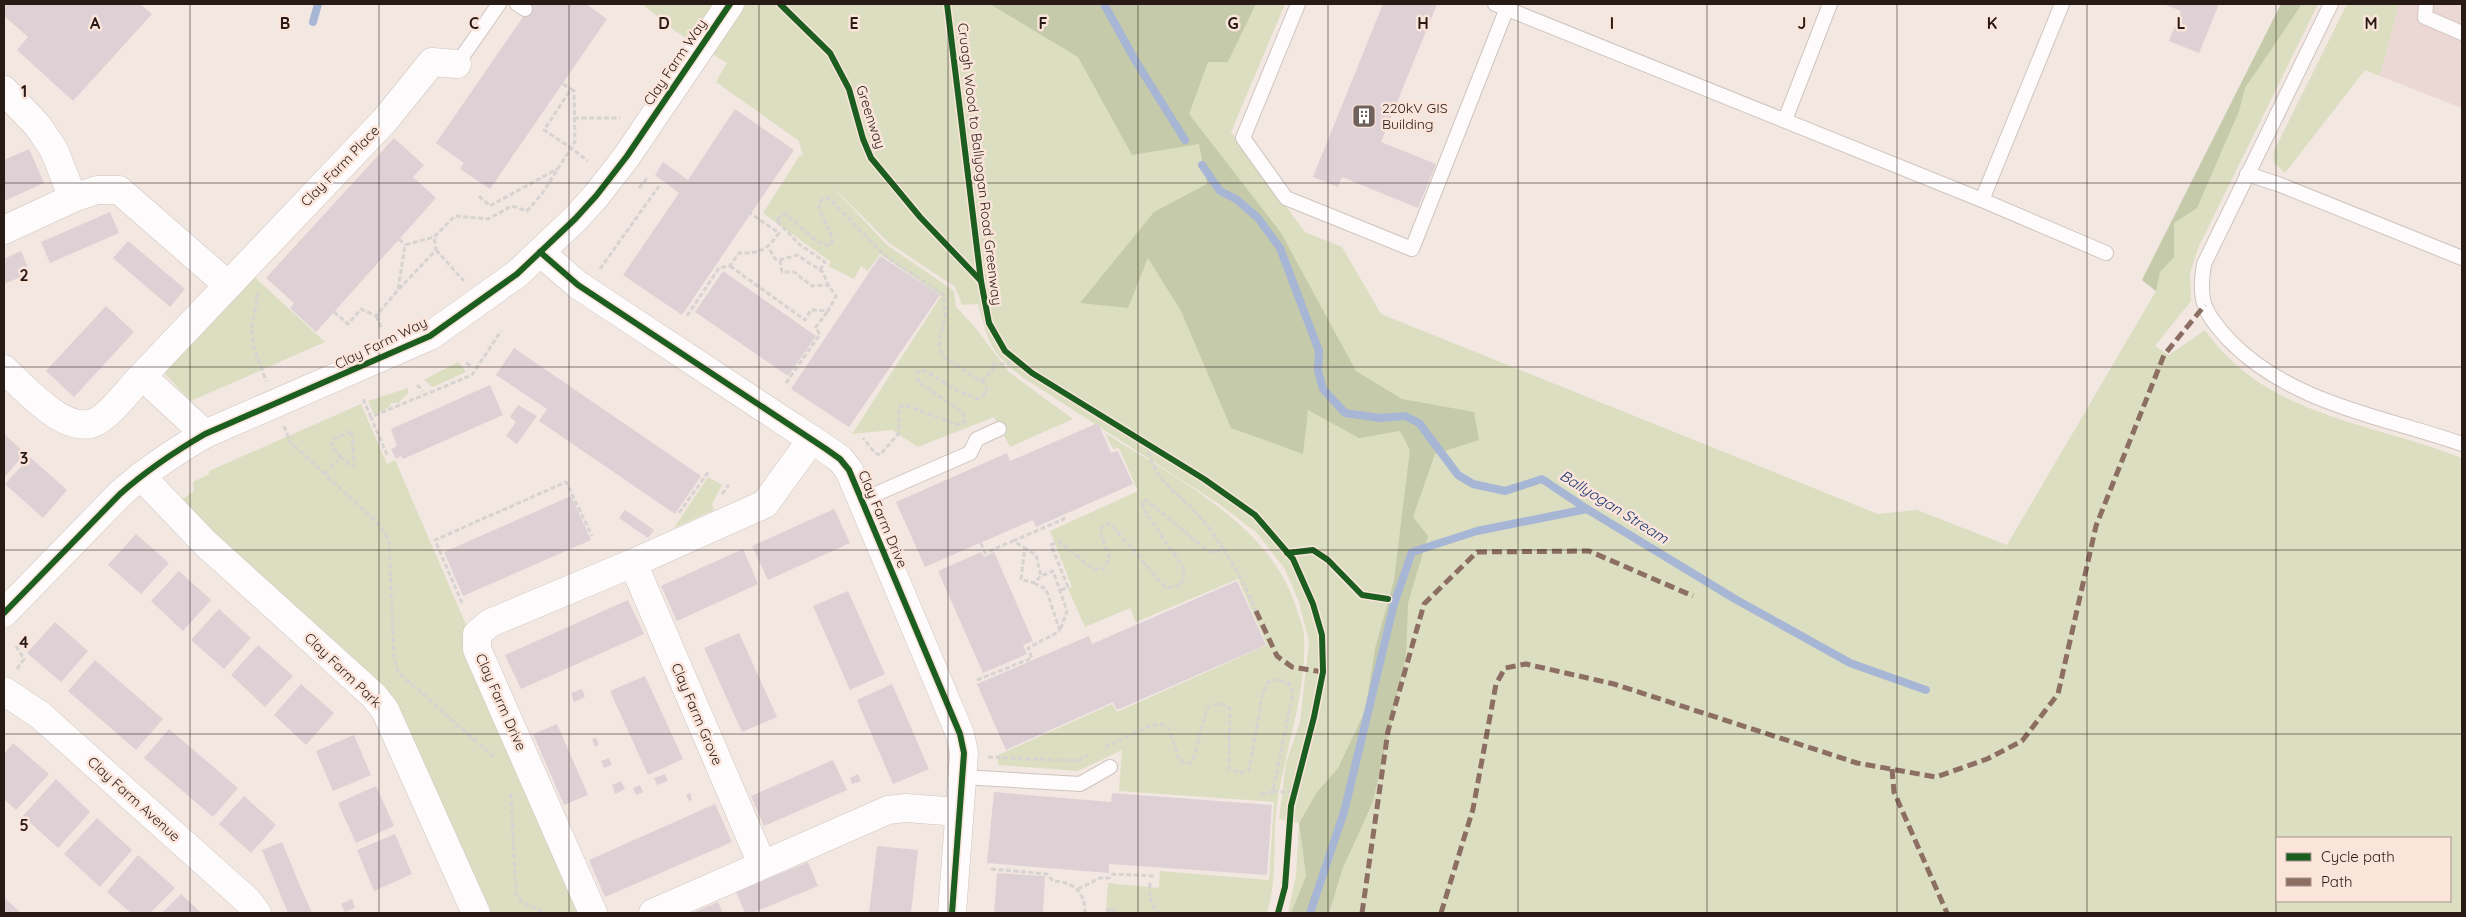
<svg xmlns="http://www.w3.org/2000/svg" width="2466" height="917" font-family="Quicksand,sans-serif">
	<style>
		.commercial { fill: #ebd7d4 }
		.green { fill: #dbdec0; fill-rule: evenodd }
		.forest { fill: #c5caaa }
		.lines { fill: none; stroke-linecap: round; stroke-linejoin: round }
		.stream { stroke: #a8b6d5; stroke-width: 8 }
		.building { fill: #ded1d6 }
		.lane-casing { stroke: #d0c4be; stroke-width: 16 }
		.street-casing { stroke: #d0c4be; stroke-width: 29 }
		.path { stroke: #d7d3d1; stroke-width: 3; stroke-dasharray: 5 2.5; stroke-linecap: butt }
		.lane { stroke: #fdfbfb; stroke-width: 14 }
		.street { stroke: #fdfbfb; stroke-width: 28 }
		.quiet { stroke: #8d6e63; stroke-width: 5; stroke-dasharray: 10 5; stroke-linecap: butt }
		.cycleway-casing { stroke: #fbe4da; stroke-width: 9 }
		.cycleway { stroke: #1b5e20; stroke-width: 6 }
		.grid { fill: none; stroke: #281b16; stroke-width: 1; stroke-opacity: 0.55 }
		.labels { text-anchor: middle; stroke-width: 5; stroke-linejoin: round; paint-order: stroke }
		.street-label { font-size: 14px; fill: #281b16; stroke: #fbe4da }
		.poi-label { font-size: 14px; fill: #281b16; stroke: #fbe4da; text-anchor: start }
		.water-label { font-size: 15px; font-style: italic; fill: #1c3973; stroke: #fbe4da }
		.grid-label { font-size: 16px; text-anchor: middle; font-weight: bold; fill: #281b16; stroke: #fbe4da; stroke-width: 5; stroke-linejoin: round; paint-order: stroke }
	</style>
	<rect width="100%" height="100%" fill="#f3e7e2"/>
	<polygon class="commercial" points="2399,4 2462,4 2462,108 2380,76"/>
	<g class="green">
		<path d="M642 4H1229L1208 62H1228L1256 4H1285L1231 132 1305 232 1342 247 1381 314 1878 514 1917 510 2007 545 2156 291 2142 280 2281 4H2318L2199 246 2190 273 2191 301 2155 346 2169 355 2205 330C2266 417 2371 422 2462 458V913H1329L1343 868 1373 802 1406 657 1399 603 1394 580 1375 648 1365 711 1338 768 1317 792 1299 823 1306 876 1291 913H1288L1296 876 1299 823 1279 819 1286 763 1300 722 1309 642 1299 602 1285 569 1257 533 1219 504 1022 377C989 351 989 343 978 304L962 305 955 287 889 243 826 180 887 245 954 291 956 307 973 325 1009 372 1073 419 1010 447 994 417 918 447 892 430 852 434 941 296 880 254 868 271 861 266 854 279 828 266 831 262 763 213 800 155 803 157 799 141 716 82 727 63 675 31ZM2277 838H2450V901H2277Z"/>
		<polygon points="2347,4 2399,4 2380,76 2365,70 2285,173 2274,163 2273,153"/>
		<polygon points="247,270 325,342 191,401 163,372"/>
		<polygon points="458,362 466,372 433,387 424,380"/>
		<polygon points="408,388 408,393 398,403 391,403 390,407 374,414 368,401"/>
		<polygon points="361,404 387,464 395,460 467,627 579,913 489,913 397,707 217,540 181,500 194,491 193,482 209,474 209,471"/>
		<path d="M1105 433C1175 478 1274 526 1297 611 1300 619 1304 628 1304 636 1307 688 1287 746 1278 797 1271 836 1279 875 1267 913H1106L1108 883 1159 888 1160 871 1269 880 1274 802 1119 791 1122 750 1078 771 998 765V755L1112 704 1117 712 1267 645 1238 579 1136 622 1130 608 1085 627 1068 589 1072 587 1050 531 1138 491 1119 448 1113 449Z"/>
		<polygon points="708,477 722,485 712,504 714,510 674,528"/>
	</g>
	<g class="forest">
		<polygon points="990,4 1256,4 1228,62 1208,62 1189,114 1281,233 1356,371 1402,399 1474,412 1479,440 1435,454 1413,517 1428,536 1408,603 1406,657 1373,802 1343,868 1329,913 1291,913 1306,876 1299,823 1317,792 1338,768 1365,711 1375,648 1394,580 1410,450 1400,431 1359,438 1308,410 1303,454 1231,428 1181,311 1148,258 1128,308 1080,303 1154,212 1207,184 1199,144 1132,155 1078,57"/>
		<polygon points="2281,4 2302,4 2245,88 2239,111 2197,208 2174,223 2174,257 2160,272 2156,291 2142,280"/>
	</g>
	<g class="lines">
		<g class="stream">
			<polyline points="1104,4 1135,60 1185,140"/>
			<polyline points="313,22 318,4"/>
			<polyline points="1202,165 1220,191 1236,199 1258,218 1280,248 1319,351 1318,371 1323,389 1345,413 1380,418 1405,416 1419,423 1458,475 1473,484 1505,491 1542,479 1587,509 1735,599 1850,663 1926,690"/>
			<polyline points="1310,913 1344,812 1394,604 1412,552 1477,531 1587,509"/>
		</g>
	</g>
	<g class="building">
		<polygon points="4,4 140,4 152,14 73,101 17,50 28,37 4,16"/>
		<polygon points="532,4 586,4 607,19 490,189 460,169 464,163 436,143"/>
		<polygon points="1383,4 1437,4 1381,142 1436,164 1418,208 1342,177 1338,187 1313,177"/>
		<polygon points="2163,4 2219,4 2199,53 2169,41 2181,11"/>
		<polygon points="735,109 794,150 682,315 623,275 679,193 655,175 663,162 688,180"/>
		<polygon points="394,138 424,165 413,177 436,198 316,332 290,308 294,303 266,278"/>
		<polygon points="29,149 44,183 4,201 4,160"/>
		<polygon points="110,212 119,233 50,263 41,242"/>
		<polygon points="128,241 185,289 170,307 113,258"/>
		<polygon points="21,251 30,273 4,284 4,259"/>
		<polygon points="880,256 940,295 849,427 791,389"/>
		<polygon points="723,271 816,336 788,376 695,312"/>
		<polygon points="106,306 134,332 74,397 46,371"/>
		<polygon points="514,348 701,476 675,514 539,421 547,409 496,375"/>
		<polygon points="490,385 503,415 403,459 401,456 396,459 391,449 397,446 391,429"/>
		<polygon points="518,405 537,416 517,444 506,436 516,422 510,417"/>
		<polygon points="1098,423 1111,453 1118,451 1133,484 1036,527 1033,520 925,567 896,502 1007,453 1010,461"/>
		<polygon points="4,434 25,453 4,478"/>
		<polygon points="30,457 67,490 43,518 5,484"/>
		<polygon points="571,496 591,540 463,596 444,552"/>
		<polygon points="834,509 850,543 768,580 752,546"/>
		<polygon points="625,510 654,530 648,538 619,518"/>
		<polygon points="136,534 169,563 141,594 108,565"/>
		<polygon points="743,549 758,584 677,621 661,586"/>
		<polygon points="981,552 984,557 994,552 1033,641 1023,645 1027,654 983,673 938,571"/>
		<polygon points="179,571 211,600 183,631 151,601"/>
		<polygon points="1237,581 1266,645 1117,710 1113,702 1006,750 977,684 1089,636 1092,644"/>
		<polygon points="848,591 885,674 850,690 813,606"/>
		<polygon points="628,600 644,634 521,689 505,655"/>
		<polygon points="219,609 251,638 224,669 191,640"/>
		<polygon points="55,622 88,651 61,682 27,653"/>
		<polygon points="739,633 777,717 742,732 704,648"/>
		<polygon points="258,645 293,676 265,707 231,675"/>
		<polygon points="95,660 163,719 136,750 68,691"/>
		<polygon points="645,676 683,759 648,775 610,691"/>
		<polygon points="301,684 334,713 306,745 274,715"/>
		<polygon points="892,684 929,769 893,784 857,700"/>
		<polygon points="582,689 585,697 574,702 571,693"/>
		<polygon points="557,724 588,795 564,805 533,734"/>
		<polygon points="169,729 238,788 213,817 144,758"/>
		<polygon points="354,735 371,775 333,791 316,751"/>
		<polygon points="596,738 599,745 595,747 592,739"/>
		<polygon points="13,743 49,774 16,810 4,799 4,754"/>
		<polygon points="609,758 612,765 604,768 601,761"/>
		<polygon points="833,760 847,790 764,826 751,796"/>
		<polygon points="665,774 668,781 657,785 654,778"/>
		<polygon points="858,774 861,781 852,784 850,778"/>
		<polygon points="56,779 90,812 58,848 23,816"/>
		<polygon points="621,781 625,789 615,794 612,785"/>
		<polygon points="640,785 643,792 636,795 633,788"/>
		<polygon points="376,786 394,826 356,843 338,803"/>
		<polygon points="994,792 1111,802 1112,793 1272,805 1267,875 1109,864 1109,873 987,863"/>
		<polygon points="690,793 692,800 689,801 686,795"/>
		<polygon points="244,796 276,825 251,853 219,824"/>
		<polygon points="715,804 732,842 605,897 589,860"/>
		<polygon points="97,818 132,850 100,887 64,854"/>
		<polygon points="395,834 412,874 374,891 357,850"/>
		<polygon points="282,842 298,881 312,913 288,913 278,889 262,850"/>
		<polygon points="877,846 918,850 911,913 869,913"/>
		<polygon points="138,855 175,888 150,913 131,913 107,892"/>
		<polygon points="808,862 818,886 752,913 745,913 736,892"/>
		<polygon points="997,873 1045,876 1043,913 994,913"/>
		<polygon points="181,894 198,910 202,913 162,913"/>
		<polygon points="4,897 8,901 21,913 4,913"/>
		<polygon points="352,899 355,908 345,912 341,904"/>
		<polygon points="718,902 723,913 692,913"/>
	</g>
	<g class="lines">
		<g class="lane-casing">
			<g id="lane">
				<polyline points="517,4 525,9"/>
				<polyline points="1298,4 1243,138 1286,198 1412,249 1507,8"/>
				<polyline points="1495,4 1982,200 2106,253"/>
				<path d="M2331 4 2204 264C2202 277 2200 293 2205 306 2209 318 2220 330 2229 340 2291 404 2382 416 2462 444"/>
				<polyline points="2426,4 2425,17 2462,33"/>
				<polyline points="457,64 499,4"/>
				<polyline points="1785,120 1830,4"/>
				<polyline points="2247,174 2278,184 2462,258"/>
				<polyline points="1982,200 2062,4"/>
				<polyline points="862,500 970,453 977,439 999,429"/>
				<polyline points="962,777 1080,784 1110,767"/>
			</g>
		</g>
		<g class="street-casing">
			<g id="street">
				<polyline points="4,90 38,126 54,150 73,198 97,190 119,190 228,285"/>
				<polyline points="4,230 73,198"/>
				<polyline points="540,252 578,285 826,449 840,459 849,470 960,734 964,753 952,913"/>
				<path d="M4 369C26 389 71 443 102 418 117 407 129 389 142 376"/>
				<polyline points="205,434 142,376 385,120 432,62 457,64"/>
				<polyline points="141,476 205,543 374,696 385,710 476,913"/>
				<polyline points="633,563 762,864"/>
				<path d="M4 613 120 494C147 470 174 452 205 434L430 336 517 274 575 219 596 196 627 156 730 4"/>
				<polyline points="4,691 40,715 248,901 257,913"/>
				<polyline points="593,913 477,649 477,634 490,623 633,563 765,504 812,439"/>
				<polyline points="653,913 888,810 906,808 959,812"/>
			</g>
		</g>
		<g class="path">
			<polyline points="563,84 571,89"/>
			<polygon points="571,89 574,91 575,142 571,148 544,130"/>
			<polyline points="574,118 620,118"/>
			<polyline points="639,188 647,178"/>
			<polyline points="479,196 490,206 557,169"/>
			<polyline points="399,239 405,245"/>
			<polyline points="436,250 464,281"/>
			<polyline points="780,260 782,272 794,272 812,286 828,285"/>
			<polyline points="730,266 805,320 811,310 828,311 836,296 828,285 823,272 797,255 780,260 775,259 769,248"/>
			<polyline points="600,269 659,186"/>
			<path d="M820 270 825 262 799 244 776 220 785 214 818 242 829 246 832 243C832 228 819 217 819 203L823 199 829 198 885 256 944 295C944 301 945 308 945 315 944 331 934 342 944 357L985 384 987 392 977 399 954 389 922 369 918 373V382L963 412 965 420 963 424H956L905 405 899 407V433L880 455 875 453 863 438"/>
			<polyline points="399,289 436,250 434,237"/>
			<polyline points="258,293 252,326 253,344 266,381"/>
			<polyline points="334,312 348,324 361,309 376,316 398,290 405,245 434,237 455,216 488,219 512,206 527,211 542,194 571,148 588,161"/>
			<polyline points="376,316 381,327"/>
			<path d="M687 316 719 268 730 266 739 253C761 253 767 250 779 233L750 213"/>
			<polyline points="466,363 472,366"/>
			<polyline points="981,381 993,370 992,364 1008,364 1014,358"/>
			<polyline points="786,383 820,334 815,328 828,311"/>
			<polyline points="417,385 423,391"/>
			<polyline points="363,399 371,417"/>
			<polyline points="284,426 290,442 379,524 389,541 394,657 398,672 495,758"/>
			<path d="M1147 444C1152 481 1179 492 1201 518 1210 528 1217 540 1224 550"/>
			<polyline points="387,455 371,417 472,375 501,331"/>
			<polyline points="325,474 341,457 332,447 332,440 352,431 354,465 351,466 341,457"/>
			<polyline points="722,494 729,485"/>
			<polyline points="679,513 709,471"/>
			<polyline points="1013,541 1064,519 1062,515"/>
			<polyline points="981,543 985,553 1013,541 1025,548"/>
			<polyline points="1034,583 1046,589 1060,631 1067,611 1053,571 1041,576 1034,583 1021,579 1025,548 1036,555 1041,576"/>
			<path d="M1061 590 1068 587 1051 545 1058 542C1073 549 1083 566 1099 570L1104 568 1110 559 1102 538 1101 528 1107 524 1114 528 1166 588 1180 586 1184 577 1183 567 1144 510 1142 502 1146 500 1209 552 1224 550 1241 578 1256 611"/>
			<polyline points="462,603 435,540 566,482 592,536"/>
			<polyline points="16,646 24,659 17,669"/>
			<polyline points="977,680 1032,658 1028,648 1060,631"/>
			<path d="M1105 747 1152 725 1162 724 1169 729 1179 760 1185 764 1190 763 1194 757 1207 708C1216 703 1222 702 1230 709L1229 769 1240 773 1249 770 1263 692 1268 682 1276 680 1288 682 1293 692 1273 791 1268 794H1258"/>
			<polyline points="988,757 1077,761 1088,755"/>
			<polyline points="1273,791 1294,793"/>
			<polyline points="511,794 516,894 521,901 544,913"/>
			<path d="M991 869 1047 874 1053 881C1074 882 1085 892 1085 913"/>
			<path d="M1150 883C1149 897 1149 904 1160 913"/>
			<polyline points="1078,889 1100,878 1109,878 1113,874 1154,876"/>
			<polyline points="1108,913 1108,908 1119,913"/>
		</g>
		<use href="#lane" class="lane"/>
		<use href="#street" class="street"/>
		<g class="quiet">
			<polyline points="1256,611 1277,656 1292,667 1323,672"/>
			<polyline points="1892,769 1894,792 1947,913"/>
			<polyline points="1362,913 1388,731 1424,604 1477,552 1589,551 1693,596"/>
			<polyline points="1441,913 1473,809 1496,684 1505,668 1526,664 1614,684 1857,763 1936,777 1987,759 2022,741 2058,694 2096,526 2164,355 2205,305"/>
		</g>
		<g class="cycleway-casing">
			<g id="cycleway">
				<polyline points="780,4 830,53 849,89 863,139 871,158 920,217 981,281"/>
				<polyline points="947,4 981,281 989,323 1005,351 1032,373 1204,479 1255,515 1293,559 1313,604 1322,635 1323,672 1314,717 1291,806 1285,887 1278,913"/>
				<polyline points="540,252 578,285 826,449 840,459 849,470 960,734 964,753 952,913"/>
				<polyline points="1287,553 1313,550 1328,560 1362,595 1388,599"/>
				<path d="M4 613 120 494C147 470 174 452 205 434L430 336 517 274 575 219 596 196 627 156 730 4"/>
			</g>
		</g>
		<use href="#cycleway" class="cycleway"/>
	</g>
	<path class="grid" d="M190 4V913M379 4V913M569 4V913M759 4V913M948 4V913M1138 4V913M1328 4V913M1518 4V913M1707 4V913M1897 4V913M2087 4V913M2276 4V913M4 183H2462M4 367H2462M4 550H2462M4 734H2462"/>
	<defs>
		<g id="building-square" transform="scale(1.25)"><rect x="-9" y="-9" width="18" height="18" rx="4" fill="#6f625d" stroke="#fbe4da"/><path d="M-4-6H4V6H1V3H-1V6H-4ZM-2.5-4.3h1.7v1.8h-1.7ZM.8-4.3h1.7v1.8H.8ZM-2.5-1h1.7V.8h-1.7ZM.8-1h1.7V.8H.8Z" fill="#fff"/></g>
	</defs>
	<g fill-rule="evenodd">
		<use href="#building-square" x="1364" y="116"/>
	</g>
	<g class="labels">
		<g class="street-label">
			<text transform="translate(675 62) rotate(-56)" y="5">Clay Farm Way</text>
			<text transform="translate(871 117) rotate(72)" y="5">Greenway</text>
			<text transform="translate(980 164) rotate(83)" y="5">Cruagh Wood to Ballyogan Road Greenway</text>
			<text transform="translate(340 166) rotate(-46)" y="5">Clay Farm Place</text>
			<text transform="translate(381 343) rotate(-26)" y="5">Clay Farm Way</text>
			<text transform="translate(883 519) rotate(67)" y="5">Clay Farm Drive</text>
			<text transform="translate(343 670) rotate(44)" y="5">Clay Farm Park</text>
			<text transform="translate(501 702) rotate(66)" y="5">Clay Farm Drive</text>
			<text transform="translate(697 714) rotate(67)" y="5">Clay Farm Grove</text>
			<text transform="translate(134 799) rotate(42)" y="5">Clay Farm Avenue</text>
		</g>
		<g class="poi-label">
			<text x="1382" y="113">220kV GIS<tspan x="1382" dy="16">Building</tspan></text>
		</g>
		<g class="water-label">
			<text transform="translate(1614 507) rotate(32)" y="5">Ballyogan Stream</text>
		</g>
	</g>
	<g class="grid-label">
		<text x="95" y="29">A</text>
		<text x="285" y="29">B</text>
		<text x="474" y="29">C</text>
		<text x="664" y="29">D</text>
		<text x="854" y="29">E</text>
		<text x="1043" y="29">F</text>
		<text x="1233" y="29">G</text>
		<text x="1423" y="29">H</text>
		<text x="1612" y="29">I</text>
		<text x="1802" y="29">J</text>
		<text x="1992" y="29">K</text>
		<text x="2181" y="29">L</text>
		<text x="2371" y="29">M</text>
		<text x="24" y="97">1</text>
		<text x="24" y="281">2</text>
		<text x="24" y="464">3</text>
		<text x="24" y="648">4</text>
		<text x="24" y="831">5</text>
	</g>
	<rect width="2466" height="917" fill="none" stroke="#281b16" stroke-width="10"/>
	<rect x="2276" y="837" width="175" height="65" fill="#fbe4da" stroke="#a7948c"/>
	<rect x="2286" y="853" width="25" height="8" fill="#1b5e20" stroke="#a7948c"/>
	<text x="2321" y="862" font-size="15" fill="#281b16">Cycle path</text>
	<rect x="2286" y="878" width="25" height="8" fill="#8d6e63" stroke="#a7948c"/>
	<text x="2321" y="887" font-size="15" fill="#281b16">Path</text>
</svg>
